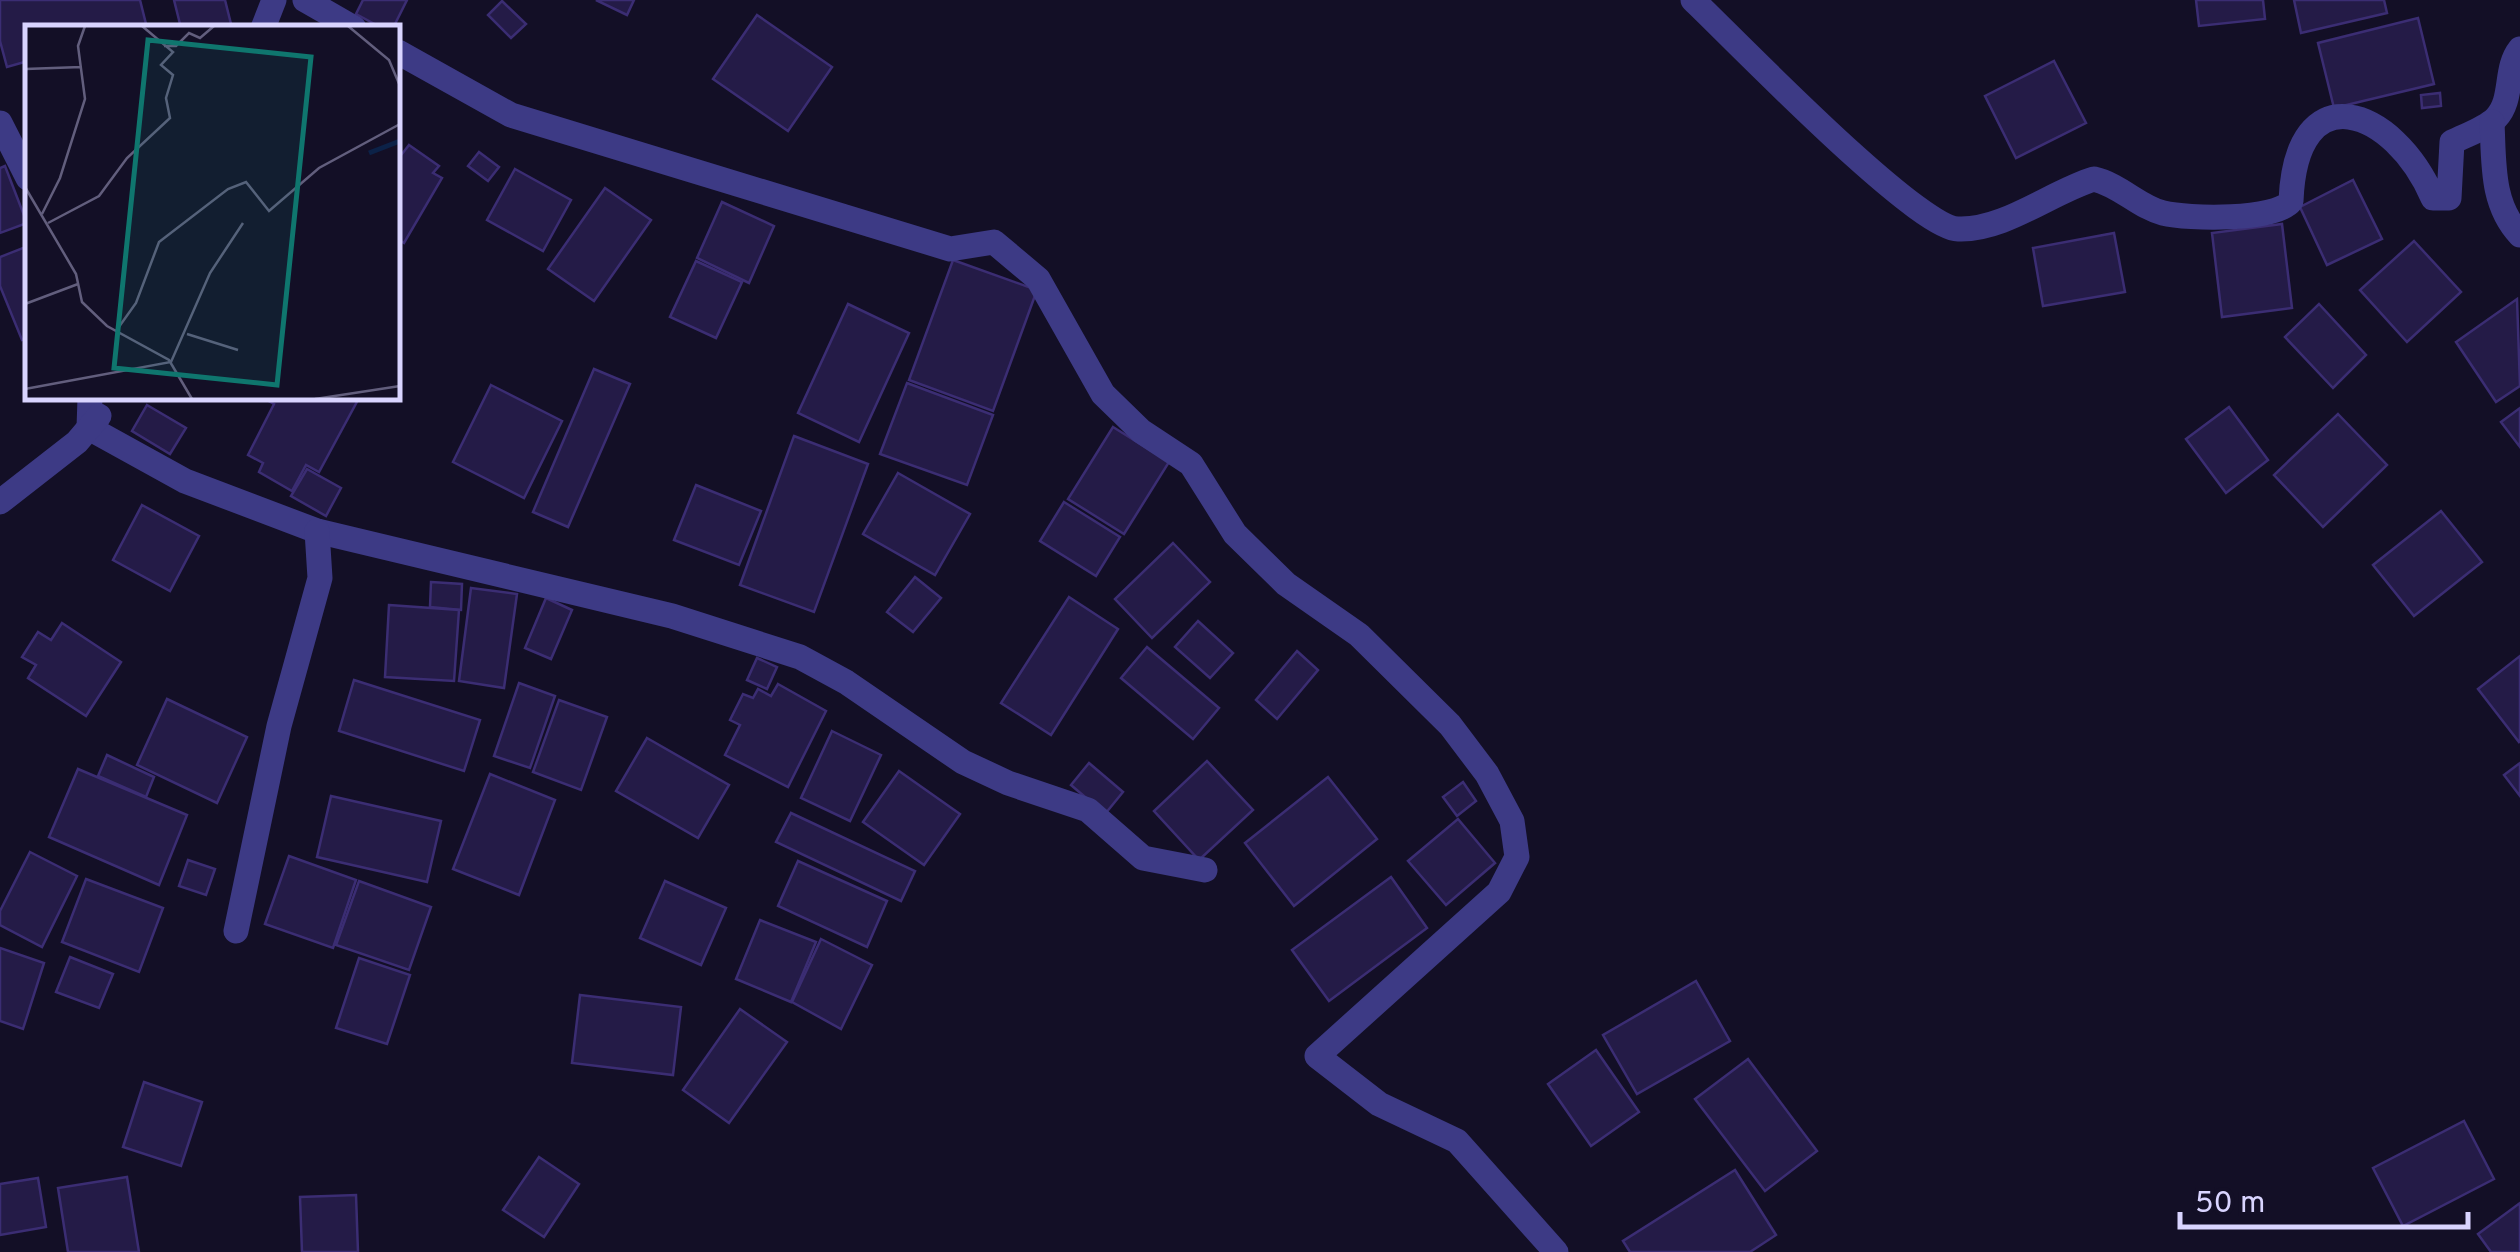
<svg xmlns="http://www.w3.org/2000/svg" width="2520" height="1252" font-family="Overpass,sans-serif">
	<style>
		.building { fill: #241b47; stroke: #3b2d73; stroke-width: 2.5 }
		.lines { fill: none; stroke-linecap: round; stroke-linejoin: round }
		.street { stroke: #3d3a85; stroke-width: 25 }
		.inset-river { fill: none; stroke: #0c2248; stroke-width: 5 }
		.inset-road { fill: none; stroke: #625e7d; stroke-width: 2.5 }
		.view { fill: #0f766e; fill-opacity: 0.15; stroke: #0f766e; stroke-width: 5 }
		.inset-edge { fill: none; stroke: #d9d4ff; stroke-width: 5 }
	</style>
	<rect width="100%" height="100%" fill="#130f26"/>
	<g class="building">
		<polygon points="0,0 140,0 147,28 28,28 28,61 7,67 0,41"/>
		<polygon points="174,0 225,0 232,28 181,28"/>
		<polygon points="363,0 407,0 393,28 382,28 356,14"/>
		<polygon points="596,0 634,0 627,15"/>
		<polygon points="2196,0 2263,0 2265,19 2199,26"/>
		<polygon points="2294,0 2384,0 2387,13 2301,33"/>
		<polygon points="502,1 526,24 511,38 488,15"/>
		<polygon points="757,15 832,67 788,131 713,79"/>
		<polygon points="2418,18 2434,84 2334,108 2318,43"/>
		<polygon points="2054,61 2086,123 2016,158 1985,96"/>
		<polygon points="2440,93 2441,106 2422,108 2421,95"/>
		<polygon points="409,145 439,166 433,173 442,178 404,243 398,239 398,152 402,154"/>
		<polygon points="479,152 499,167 488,181 468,166"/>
		<polygon points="5,166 27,223 0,233 0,168"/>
		<polygon points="515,169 571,200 543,251 487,220"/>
		<polygon points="2353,180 2382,239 2327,265 2300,207"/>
		<polygon points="605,188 651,220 594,301 548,269"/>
		<polygon points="722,202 774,226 749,283 697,258"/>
		<polygon points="2282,224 2292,308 2222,317 2212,233"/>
		<polygon points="2114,233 2125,292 2043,306 2033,248"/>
		<polygon points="2414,241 2461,292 2407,342 2360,290"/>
		<polygon points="28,246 28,338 22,340 0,286 0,257"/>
		<polygon points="953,260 1037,290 993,411 909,380"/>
		<polygon points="696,261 742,282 716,338 670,317"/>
		<polygon points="2517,299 2520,386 2496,402 2456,342"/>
		<polygon points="848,304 909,333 859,442 798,413"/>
		<polygon points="2319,304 2366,355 2333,388 2285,337"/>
		<polygon points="594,369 630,384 568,527 533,512"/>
		<polygon points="907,383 993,415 967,485 880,454"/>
		<polygon points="491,385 562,421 524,498 453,462"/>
		<polygon points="263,398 359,398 319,472 306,465 292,491 259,472 263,463 248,455 274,404"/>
		<polygon points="147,405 186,428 170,454 132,431"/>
		<polygon points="2229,407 2268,460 2226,493 2186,439"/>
		<polygon points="2520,408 2520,447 2501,422"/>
		<polygon points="2338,414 2387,465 2323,527 2274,475"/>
		<polygon points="1113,427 1169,462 1124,534 1068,499"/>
		<polygon points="794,436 868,464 814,612 740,585"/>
		<polygon points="307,469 341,488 326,516 291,496"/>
		<polygon points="898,473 970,514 935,575 863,534"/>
		<polygon points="696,485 761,511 739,565 674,540"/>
		<polygon points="1064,502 1120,537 1096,576 1040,541"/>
		<polygon points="142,505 199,536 170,591 113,560"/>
		<polygon points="2441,511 2482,562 2414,616 2373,565"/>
		<polygon points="1173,543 1210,582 1152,638 1115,599"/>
		<polygon points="915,577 941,598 913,632 887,612"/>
		<polygon points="431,582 462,584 461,610 430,607"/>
		<polygon points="471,588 517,594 504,688 459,681"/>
		<polygon points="1069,597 1118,629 1051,735 1001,703"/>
		<polygon points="546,598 572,610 551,659 525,648"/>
		<polygon points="389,605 459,610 454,681 385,677"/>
		<polygon points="1198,621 1233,653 1210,678 1175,647"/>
		<polygon points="62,623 121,662 86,716 28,678 36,665 22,657 38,632 51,640"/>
		<polygon points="1147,647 1219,708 1193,739 1121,678"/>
		<polygon points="1297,651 1318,670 1277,719 1256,700"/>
		<polygon points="2520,656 2520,741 2519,742 2478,689"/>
		<polygon points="757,658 777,667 767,689 747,680"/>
		<polygon points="354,680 480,720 464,771 339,731"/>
		<polygon points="519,683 555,696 530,768 494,756"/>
		<polygon points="778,684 826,711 788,787 725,755 740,725 730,720 743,694 753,698 758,689 771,696"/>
		<polygon points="167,699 247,737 217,803 137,765"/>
		<polygon points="559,700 607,717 581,790 533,772"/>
		<polygon points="832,731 881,755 850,821 801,798"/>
		<polygon points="647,738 729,785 698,838 616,791"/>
		<polygon points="107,755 154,777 146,797 98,776"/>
		<polygon points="1207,761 1253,810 1199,860 1154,811"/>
		<polygon points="1089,763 1123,792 1105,814 1071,785"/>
		<polygon points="2520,763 2520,796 2504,775"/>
		<polygon points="78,769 187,815 159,885 49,837"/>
		<polygon points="899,771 960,814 924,865 863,822"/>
		<polygon points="490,774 555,800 519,895 453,869"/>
		<polygon points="1328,777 1377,839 1294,906 1245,843"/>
		<polygon points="1463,782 1476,801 1457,816 1443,797"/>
		<polygon points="331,796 441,821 427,882 317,857"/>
		<polygon points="791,813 915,871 901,901 776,842"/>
		<polygon points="1458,819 1495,863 1446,905 1408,861"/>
		<polygon points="30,852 77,876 42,947 0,925 0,911"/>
		<polygon points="289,856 356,880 333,948 265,924"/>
		<polygon points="188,860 215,869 206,895 179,886"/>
		<polygon points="798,861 887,901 867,947 778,906"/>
		<polygon points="1391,877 1427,928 1329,1001 1292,950"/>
		<polygon points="86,879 163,908 139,972 62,942"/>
		<polygon points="359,881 431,907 409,970 336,945"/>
		<polygon points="665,881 726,908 701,965 640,938"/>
		<polygon points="760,920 816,942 791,1002 736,979"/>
		<polygon points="821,939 872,965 841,1029 792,1002"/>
		<polygon points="0,948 44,963 23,1029 0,1021"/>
		<polygon points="70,957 113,974 99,1008 56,992"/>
		<polygon points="359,958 410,975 387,1044 336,1028"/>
		<polygon points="1696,981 1730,1041 1637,1094 1603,1035"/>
		<polygon points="580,995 681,1007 673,1075 572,1063"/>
		<polygon points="740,1009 787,1042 729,1123 683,1090"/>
		<polygon points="1596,1050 1639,1112 1591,1146 1548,1084"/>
		<polygon points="1748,1059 1817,1151 1765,1191 1695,1099"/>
		<polygon points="144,1082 202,1102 181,1166 123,1147"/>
		<polygon points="2464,1121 2494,1179 2403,1226 2373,1168"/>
		<polygon points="539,1157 579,1184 544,1237 503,1210"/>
		<polygon points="1735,1170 1776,1235 1750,1252 1630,1252 1623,1241"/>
		<polygon points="127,1177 139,1252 68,1252 58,1188"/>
		<polygon points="38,1178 46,1227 0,1235 0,1184"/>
		<polygon points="356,1195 358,1252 302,1252 300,1197"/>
		<polygon points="2520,1203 2520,1252 2491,1252 2478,1234"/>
	</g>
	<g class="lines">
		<g class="street">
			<polyline points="305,0 354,28"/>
			<path d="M1693 0C1734 39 1916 228 1958 229 2004 231 2051 192 2094 179 2120 185 2139 207 2163 213 2188 219 2276 221 2291 201 2296 72 2394 107 2433 198H2449L2452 142C2466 135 2485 129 2496 118 2514 99 2504 69 2520 49"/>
			<polyline points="263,28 274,0"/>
			<polyline points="398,52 511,115 950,249 994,242 1038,279 1103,394 1141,431 1191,464 1235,534 1286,584 1359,635 1450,725 1487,774 1512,821 1517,857 1499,892 1317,1056 1379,1104 1457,1141 1556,1252"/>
			<path d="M2492 122C2494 163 2491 204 2520 235"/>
			<polyline points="0,123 28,178"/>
			<polyline points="90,398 89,428 185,481 317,531 672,616 800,657 846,682 963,762 1008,783 1088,810 1143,858 1205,870"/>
			<polyline points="0,502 77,442 99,416"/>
			<polyline points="236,931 279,726 320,578 317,531"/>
		</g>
	</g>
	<g transform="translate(25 25)">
		<rect width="375" height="375" fill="#130f26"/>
		<path class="inset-river" d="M344 128 375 116"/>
		<path class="inset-road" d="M323 1 364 35 375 61M139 21H151L164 8 175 13 189 1M0 57 1 44 56 42M0 162 51 249 57 277 82 301 144 335 167 374M17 189 35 153 60 74 53 21 60 1M23 198 74 171 102 133 145 93 141 73 148 50 136 40 148 27 117 1M0 279 53 259M91 306 111 278 134 217 203 164 221 157 244 186 294 143 375 99M162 309 213 325M0 364 146 337 185 248 218 198M290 374 375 361"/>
		<path class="view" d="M123 15 286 32 252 360 89 343Z"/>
		<rect width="375" height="375" class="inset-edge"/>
	</g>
	<path d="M2180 1212v15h288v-15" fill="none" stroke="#d9d4ff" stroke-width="5"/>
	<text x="2195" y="1212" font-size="30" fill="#d9d4ff" stroke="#130f26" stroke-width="8" paint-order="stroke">50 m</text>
</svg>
